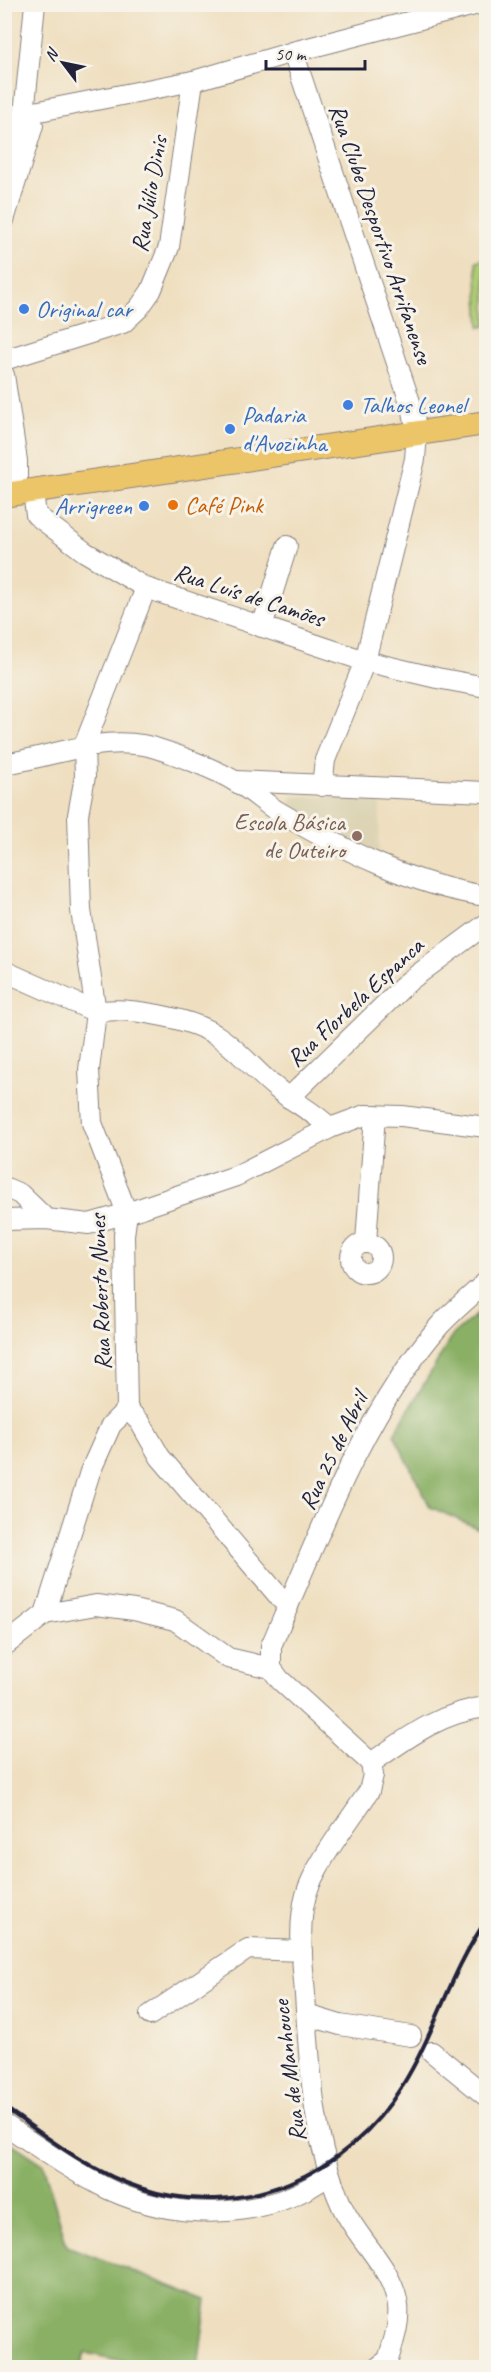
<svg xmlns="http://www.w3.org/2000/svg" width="491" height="2372" font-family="Caveat,sans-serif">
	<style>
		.built { fill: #ddd4b5 }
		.green { fill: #aecc73; stroke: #687757; stroke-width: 1.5 }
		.forest { fill: #8ab065; stroke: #566950; stroke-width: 1.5 }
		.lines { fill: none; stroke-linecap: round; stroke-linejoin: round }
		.minor-casing { stroke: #88807e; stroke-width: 22 }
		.major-casing { stroke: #88807e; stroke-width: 26 }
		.minor { stroke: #fff; stroke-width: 20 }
		.major { stroke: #edc569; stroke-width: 24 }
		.rail { stroke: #22223b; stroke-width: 4 }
		.shop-dot { fill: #3f7fe0; stroke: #f7f3e8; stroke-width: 2 }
		.food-dot { fill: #e8710a; stroke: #f7f3e8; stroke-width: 2 }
		.education-dot { fill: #8d6e63; stroke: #f7f3e8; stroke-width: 2 }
		.labels { text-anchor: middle; stroke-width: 6; stroke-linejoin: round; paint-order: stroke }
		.street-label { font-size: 24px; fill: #22223b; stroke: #f7f3e8 }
		.shop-label { font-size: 24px; fill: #366cbe; stroke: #f7f3e8; text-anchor: start }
		.food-label { font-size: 24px; fill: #c56008; stroke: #f7f3e8; text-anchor: start }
		.education-label { font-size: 24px; fill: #785e54; stroke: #f7f3e8; text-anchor: end }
	</style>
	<rect width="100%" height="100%" fill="#f7f3e8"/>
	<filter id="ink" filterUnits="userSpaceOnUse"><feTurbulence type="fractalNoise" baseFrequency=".0167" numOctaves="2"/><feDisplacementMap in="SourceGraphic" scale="12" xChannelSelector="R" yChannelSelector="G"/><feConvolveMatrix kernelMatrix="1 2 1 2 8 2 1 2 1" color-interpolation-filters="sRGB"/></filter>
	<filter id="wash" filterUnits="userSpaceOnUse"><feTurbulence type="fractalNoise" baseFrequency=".008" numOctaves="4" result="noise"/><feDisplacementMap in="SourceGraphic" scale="24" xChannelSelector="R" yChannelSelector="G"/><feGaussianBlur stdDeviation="1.35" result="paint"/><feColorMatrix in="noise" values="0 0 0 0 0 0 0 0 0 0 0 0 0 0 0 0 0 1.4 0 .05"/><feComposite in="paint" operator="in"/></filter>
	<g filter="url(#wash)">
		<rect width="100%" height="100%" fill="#efdfc0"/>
		<polygon class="built" points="293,796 380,799 379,860 288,808"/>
		<polygon class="green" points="486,258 486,326 480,327 476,261"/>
		<g class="forest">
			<polygon points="486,1306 486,1532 430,1507 394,1434 453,1335"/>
			<polygon points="4,2138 43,2164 67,2246 207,2300 198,2367 151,2367 85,2353 80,2367 5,2367"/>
		</g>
	</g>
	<g filter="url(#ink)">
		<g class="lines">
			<g class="minor-casing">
				<g id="minor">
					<polyline points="293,52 413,411 417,433 415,459 365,661 325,760 322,786"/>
					<polyline points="24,114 193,81 293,52 478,4"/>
					<polyline points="4,164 14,132 24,114 35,4"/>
					<polyline points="4,220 33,125 24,114"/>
					<polyline points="4,360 123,323 139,308 151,291 169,247 193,81"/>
					<polyline points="4,375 17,461 17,493"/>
					<polyline points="33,492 36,515 85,552 146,588 365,661 437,678 486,687"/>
					<polyline points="146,588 84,746 85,776 78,815 81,910 96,1012 89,1070 92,1123 127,1213 124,1235 127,1409 140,1422 160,1457 288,1607"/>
					<polyline points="262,627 287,546"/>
					<path d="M4 764C50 757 96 737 143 745 164 749 218 770 236 782 251 790 263 802 277 811 342 849 411 885 486 896"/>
					<polyline points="236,781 486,792"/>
					<polyline points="4,971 96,1012"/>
					<path d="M96 1012C126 1006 190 1018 216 1035 237 1048 255 1071 275 1087 292 1102 314 1111 330 1128"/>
					<polyline points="289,1098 409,981 486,924"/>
					<polyline points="4,1187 20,1194 46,1219"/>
					<polyline points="4,1220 46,1219 89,1224 127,1213 236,1176 330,1128 365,1115 402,1116 486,1127"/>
					<polyline points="366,1242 375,1115"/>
					<circle cx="366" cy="1258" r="15"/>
					<polyline points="45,1614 90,1472 111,1425 127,1409"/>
					<polyline points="4,1646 45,1614 96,1605 134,1610 175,1620 228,1658 271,1668 280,1680 371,1763"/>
					<path d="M271 1668V1646C317 1540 363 1413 440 1325 454 1310 471 1296 486 1282"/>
					<path d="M371 1763 373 1775 369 1791C351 1819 314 1865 306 1895 297 1927 303 1963 305 1995 310 2066 312 2138 341 2204 356 2239 393 2267 398 2306 400 2324 393 2343 388 2360L377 2368"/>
					<path d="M371 1763C407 1738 441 1712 486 1707"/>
					<polyline points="150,2015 248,1949 302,1951"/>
					<polyline points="307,2015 340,2025 411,2036"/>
					<polyline points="432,2052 486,2096"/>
					<path d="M4 2124C38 2147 73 2172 110 2190 178 2221 267 2221 329 2175"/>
				</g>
			</g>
			<g class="major-casing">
				<polyline id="major" points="4,495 486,423"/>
			</g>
			<use href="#minor" class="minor"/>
			<use href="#major" class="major"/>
			<path class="rail" d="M4 2107C47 2137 90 2172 140 2188 241 2222 348 2175 402 2086 435 2034 450 1972 486 1921"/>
		</g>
	</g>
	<g class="shop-dot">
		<circle cx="24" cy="309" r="6"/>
		<circle cx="348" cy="405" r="6"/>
		<circle cx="230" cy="429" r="6"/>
		<circle cx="144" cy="506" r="6"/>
	</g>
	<circle class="food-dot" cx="173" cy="505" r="6"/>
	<circle class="education-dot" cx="357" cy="836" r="6"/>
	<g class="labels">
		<g class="street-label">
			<text transform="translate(149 194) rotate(-80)" y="8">Rua Júlio Dinis</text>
			<text transform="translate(381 234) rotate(71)" y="8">Rua Clube Desportivo Arrifanense</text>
			<text transform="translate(249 595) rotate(18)" y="8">Rua Luís de Camões</text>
			<text transform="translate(355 1002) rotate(-43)" y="8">Rua Florbela Espanca</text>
			<text transform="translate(100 1292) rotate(-92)" y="8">Rua Roberto Nunes</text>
			<text transform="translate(333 1451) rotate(-64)" y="8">Rua 25 de Abril</text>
			<text transform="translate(289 2071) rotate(-97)" y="8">Rua de Manhouce</text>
		</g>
		<g class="shop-label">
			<text x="36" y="317">Original car</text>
			<text x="360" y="413">Talhos Leonel</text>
			<text x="242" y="423">Padaria<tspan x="242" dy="28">d'Avozinha</tspan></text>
			<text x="132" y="514" text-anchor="end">Arrigreen</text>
		</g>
		<g class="food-label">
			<text x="185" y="513">Café Pink</text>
		</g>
		<g class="education-label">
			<text x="345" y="830">Escola Básica<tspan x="345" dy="28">de Outeiro</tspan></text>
		</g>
	</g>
	<rect width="491" height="2372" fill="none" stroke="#f7f3e8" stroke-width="24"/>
	<g transform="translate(63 63) rotate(302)" stroke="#f7f3e8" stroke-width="4.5" paint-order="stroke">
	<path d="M0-4.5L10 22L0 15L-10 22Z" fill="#22223b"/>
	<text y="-9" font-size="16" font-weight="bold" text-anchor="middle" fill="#22223b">N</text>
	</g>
	<path d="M266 60v9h99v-9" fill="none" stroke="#22223b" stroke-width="3"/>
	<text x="275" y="60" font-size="18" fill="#22223b" stroke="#f7f3e8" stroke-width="4.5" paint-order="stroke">50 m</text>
</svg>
